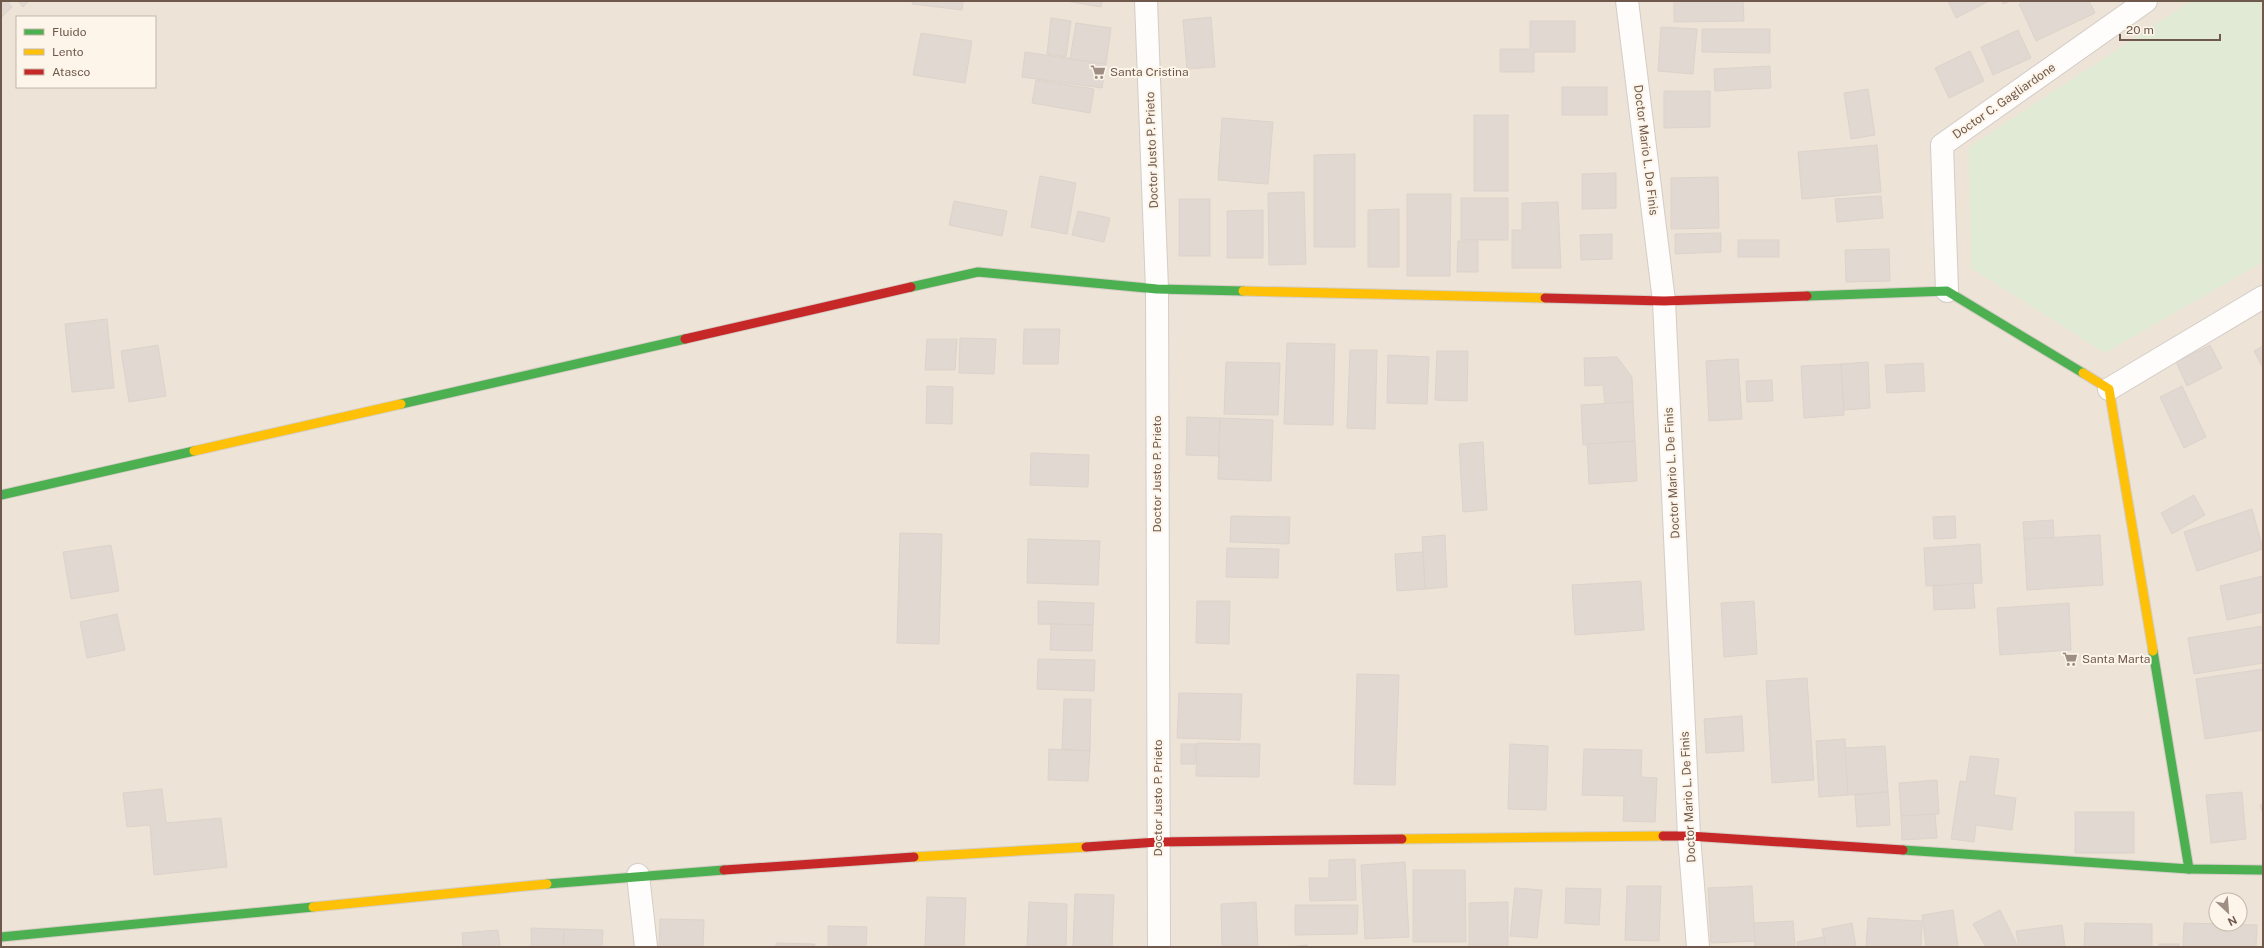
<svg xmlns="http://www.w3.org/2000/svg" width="2264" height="948" font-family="'Public Sans',sans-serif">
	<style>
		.residential { fill: #ede3d6; fill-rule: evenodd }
		.green { fill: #e1ead4 }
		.building { fill: #e1d8d1; stroke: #ddd3cb }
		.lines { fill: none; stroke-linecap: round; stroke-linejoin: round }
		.street-casing { stroke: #d3cdc7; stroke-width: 24 }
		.fast-casing { stroke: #d4ccc5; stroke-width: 11 }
		.slow-casing { stroke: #d4ccc5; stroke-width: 11 }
		.jam-casing { stroke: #d4ccc5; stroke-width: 11 }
		.street { stroke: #fefdfc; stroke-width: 22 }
		.fast { stroke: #4caf50; stroke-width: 9 }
		.slow { stroke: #ffc107; stroke-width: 9 }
		.jam { stroke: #c62828; stroke-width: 9 }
		.labels { text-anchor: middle; stroke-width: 4; stroke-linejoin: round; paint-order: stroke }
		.poi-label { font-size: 12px; fill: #6f594c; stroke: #fdf5e9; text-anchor: start }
		.street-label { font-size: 12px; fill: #6f594c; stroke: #fdf5e9 }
	</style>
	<rect width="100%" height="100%" fill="#f5f0e8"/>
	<path class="residential" d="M1 1H2263V947H1ZM17 17H155V87H17ZM2216 900H2240V924H2216Z"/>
	<polygon class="green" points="2191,1 2263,1 2263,262 2105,353 1971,268 1969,147"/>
	<g class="building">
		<polygon points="1,1 7,1 12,7 1,18"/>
		<polygon points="18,1 29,1 23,7"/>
		<polygon points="913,1 963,1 962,10 912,4"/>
		<polygon points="1066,1 1102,1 1101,7"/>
		<polygon points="1674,1 1743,1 1744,21 1674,22"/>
		<polygon points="1948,1 1989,1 1956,18"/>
		<polygon points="2002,1 2011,1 2003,4"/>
		<polygon points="2024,1 2089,1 2095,13 2036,41 2019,4"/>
		<polygon points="1211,17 1215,67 1187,69 1183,20"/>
		<polygon points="1051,18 1071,21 1066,57 1047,54"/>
		<polygon points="1530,21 1575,21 1575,52 1534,52 1534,72 1500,72 1500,49 1530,49"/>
		<polygon points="1076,23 1111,28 1106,64 1070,59"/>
		<polygon points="1661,27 1697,29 1693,74 1658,71"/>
		<polygon points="1702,29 1770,29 1770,53 1702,52"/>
		<polygon points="2018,30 2031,58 1993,75 1981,47"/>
		<polygon points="921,33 972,41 965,83 913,75"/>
		<polygon points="1970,51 1984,81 1949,98 1935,68"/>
		<polygon points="1025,52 1106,64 1102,88 1022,77"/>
		<polygon points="1770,66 1771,88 1715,91 1714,69"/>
		<polygon points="1036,80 1094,89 1090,113 1032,103"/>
		<rect x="1562" y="87" width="45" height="28"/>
		<polygon points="1868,89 1875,135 1851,139 1844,93"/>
		<polygon points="1664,91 1710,91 1710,127 1664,128"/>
		<rect x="1474" y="115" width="34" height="76"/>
		<polygon points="1222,118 1273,122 1268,184 1218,180"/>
		<polygon points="1877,145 1881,192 1802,199 1798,152"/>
		<polygon points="1355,154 1355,247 1314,247 1314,155"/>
		<polygon points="1616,173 1616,208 1582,209 1582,174"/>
		<polygon points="1040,176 1076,183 1067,234 1031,227"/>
		<polygon points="1718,177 1719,228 1671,229 1671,178"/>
		<polygon points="1304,192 1306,264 1269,265 1268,193"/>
		<polygon points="1407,194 1451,194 1450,276 1407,276"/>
		<polygon points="1881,196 1883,218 1837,222 1835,199"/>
		<rect x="1461" y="198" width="47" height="42"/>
		<rect x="1179" y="199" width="31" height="57"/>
		<polygon points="954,201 1007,211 1002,236 949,225"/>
		<polygon points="1558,202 1561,268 1512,268 1512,230 1522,230 1522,203"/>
		<polygon points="1399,209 1399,267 1368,267 1368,210"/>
		<polygon points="1263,210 1263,258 1227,258 1227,211"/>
		<polygon points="1078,211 1110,218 1104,242 1072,235"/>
		<polygon points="1721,233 1721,252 1675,254 1675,234"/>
		<polygon points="1612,234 1612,259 1581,260 1580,235"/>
		<rect x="1738" y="240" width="41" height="17"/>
		<polygon points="1458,241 1478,241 1478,272 1457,272"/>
		<polygon points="1889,249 1890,281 1846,282 1845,250"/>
		<polygon points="107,319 114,388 72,392 65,324"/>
		<polygon points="1024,329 1060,329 1058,364 1023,364"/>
		<polygon points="960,338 996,339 994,374 959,373"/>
		<polygon points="927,339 957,339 955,370 925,370"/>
		<polygon points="1287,343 1335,344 1333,425 1284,424"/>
		<polygon points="158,345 166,396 129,402 121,351"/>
		<polygon points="2210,345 2222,368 2187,386 2176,362"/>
		<polygon points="2263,346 2263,368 2254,351"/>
		<polygon points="1350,350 1377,350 1375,429 1347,428"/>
		<polygon points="1437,351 1468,351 1467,401 1435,400"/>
		<polygon points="1388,355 1429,357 1427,404 1387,403"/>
		<polygon points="1617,357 1632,377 1633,402 1605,404 1603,385 1585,386 1584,358"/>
		<polygon points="1738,359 1742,419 1709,421 1706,361"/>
		<polygon points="1226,362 1280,363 1278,415 1224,414"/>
		<polygon points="1868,362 1870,408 1844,410 1841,364"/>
		<polygon points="1923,363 1925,391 1887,393 1885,365"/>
		<polygon points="1841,364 1844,415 1804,418 1801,366"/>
		<polygon points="1772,380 1773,401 1747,402 1746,381"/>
		<polygon points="927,386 953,387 952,424 926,423"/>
		<polygon points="2182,386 2206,437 2184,448 2160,397"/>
		<polygon points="1633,402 1635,441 1583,445 1581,405"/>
		<polygon points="1187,417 1220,418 1219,456 1186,455"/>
		<polygon points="1220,418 1273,420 1271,481 1218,479"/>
		<polygon points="1635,441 1637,481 1589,484 1587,444"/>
		<polygon points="1483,442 1487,510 1463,512 1459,444"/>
		<polygon points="1031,453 1089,455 1088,487 1030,485"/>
		<polygon points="2194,495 2205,515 2172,534 2161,513"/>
		<polygon points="2252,509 2263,549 2197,571 2184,532"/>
		<polygon points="1231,516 1290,517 1289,544 1230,542"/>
		<polygon points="1955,516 1956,538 1934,539 1933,517"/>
		<polygon points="2053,520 2054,538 2024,539 2023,522"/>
		<polygon points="900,533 942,534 939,644 897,643"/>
		<polygon points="1445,535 1447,587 1425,589 1422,537"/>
		<polygon points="2100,535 2103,585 2027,590 2024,539"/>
		<polygon points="1028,539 1100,541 1098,585 1027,583"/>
		<polygon points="1980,544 1982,583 1926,586 1924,548"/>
		<polygon points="111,545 119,591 71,599 63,552"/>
		<polygon points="1227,548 1279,549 1278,578 1226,577"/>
		<polygon points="1423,552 1425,589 1397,591 1395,554"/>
		<polygon points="2263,576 2263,612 2227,620 2220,586"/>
		<polygon points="1641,581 1644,630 1575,635 1572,585"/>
		<polygon points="1973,583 1975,608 1934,610 1933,586"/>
		<polygon points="1038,601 1094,603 1093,625 1038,624"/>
		<polygon points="1197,601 1230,601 1229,644 1196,643"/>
		<polygon points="1754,601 1757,654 1724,657 1721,603"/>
		<polygon points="2069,603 2071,650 2000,655 1997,608"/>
		<polygon points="117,614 125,650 87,658 80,622"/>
		<polygon points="1051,624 1093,625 1092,651 1050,650"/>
		<polygon points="2263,626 2263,663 2194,674 2188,638"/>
		<polygon points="1038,659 1095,660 1094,691 1037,689"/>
		<polygon points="2263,669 2263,730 2205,739 2196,679"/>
		<polygon points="1357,674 1399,675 1395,785 1354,784"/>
		<polygon points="1807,678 1814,780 1772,783 1766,681"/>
		<polygon points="1179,693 1242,694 1240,740 1177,738"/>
		<polygon points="1064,699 1091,699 1090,751 1062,749"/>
		<polygon points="1742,716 1744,751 1706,753 1704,719"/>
		<polygon points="1845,739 1848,795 1819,797 1816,741"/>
		<polygon points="1197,743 1260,744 1259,777 1196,776"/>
		<polygon points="1181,744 1196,744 1195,764 1181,764"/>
		<polygon points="1510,744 1548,746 1546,810 1508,809"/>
		<polygon points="1885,746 1888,792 1848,795 1845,748"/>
		<polygon points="1049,749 1090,751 1088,781 1048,780"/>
		<polygon points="1584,749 1642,750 1641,777 1657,778 1655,822 1623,821 1624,796 1582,795"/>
		<polygon points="1970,756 1999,759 1994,795 2016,798 2012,830 1976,825 1974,842 1951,839 1960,781 1966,782"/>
		<polygon points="1937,780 1939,814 1901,816 1899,783"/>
		<polygon points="162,789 166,823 221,818 227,867 154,875 150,825 127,827 123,793"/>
		<polygon points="1888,792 1890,825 1857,827 1855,795"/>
		<polygon points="2242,792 2246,839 2211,843 2206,795"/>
		<polygon points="2263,804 2263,814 2260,805"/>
		<rect x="2075" y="812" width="59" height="41"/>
		<polygon points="1935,814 1937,838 1902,840 1901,816"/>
		<polygon points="1355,859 1356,900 1310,901 1309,878 1329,878 1329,860"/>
		<polygon points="1405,862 1409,937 1365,939 1361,865"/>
		<polygon points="1413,870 1465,870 1466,942 1413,942"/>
		<polygon points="1627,886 1661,886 1659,941 1625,940"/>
		<polygon points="1752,886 1755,941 1711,943 1708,888"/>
		<polygon points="1515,888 1542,890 1537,938 1510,936"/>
		<polygon points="1566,888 1601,889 1599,925 1565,923"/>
		<polygon points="1075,894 1114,895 1112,947 1073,947"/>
		<polygon points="927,897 966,898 964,947 925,947"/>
		<polygon points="1029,902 1067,904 1066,947 1027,947"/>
		<polygon points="1256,902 1258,947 1222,947 1221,904"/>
		<polygon points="1508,902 1508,947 1469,947 1469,903"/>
		<polygon points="1295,905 1358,905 1357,934 1295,935"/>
		<polygon points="1953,910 1958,947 1926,947 1922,915"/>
		<polygon points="2000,910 2018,947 1986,947 1973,924"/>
		<polygon points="1868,918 1922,921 1921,947 1866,947"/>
		<polygon points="660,919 704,920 703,947 659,947"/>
		<polygon points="1793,921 1795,947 1755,947 1754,923"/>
		<polygon points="1852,923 1856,947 1826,947 1822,929"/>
		<polygon points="2085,923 2152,924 2152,947 2084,947"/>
		<polygon points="2184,923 2257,925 2256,947 2183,947"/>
		<polygon points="2062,925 2065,947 2019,947 2016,931"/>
		<polygon points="828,926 867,927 866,947 828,947"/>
		<polygon points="531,928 564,929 563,947 531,947"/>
		<polygon points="564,929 603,930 602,947 564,947"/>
		<polygon points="498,930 500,947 463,947 462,933"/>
		<polygon points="1824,937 1826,947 1798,947 1797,942"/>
		<polygon points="776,943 815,944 814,947 776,947"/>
		<rect x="2159" y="944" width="20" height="3"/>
		<polygon points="1307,945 1307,947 1290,947"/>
	</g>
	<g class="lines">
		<g class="street-casing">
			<g id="street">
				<polyline points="1146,1 1157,289 1159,947"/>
				<polyline points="1627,1 1664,301 1689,836 1698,947"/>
				<polyline points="1947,291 1942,145 2146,1"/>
				<polyline points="2109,389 2263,297"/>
				<polyline points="638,875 646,947"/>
			</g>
		</g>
		<g class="fast-casing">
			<g id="fast">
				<polyline points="911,287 978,272 1157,289 1243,291"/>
				<polyline points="1807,296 1947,291 2083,373"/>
				<polyline points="401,404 685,339"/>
				<polyline points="1,495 194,451"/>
				<polyline points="2153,651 2189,869"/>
				<polyline points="1903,850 2189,869 2263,870"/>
				<polyline points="547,884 724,870"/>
				<polyline points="1,937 313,907"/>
			</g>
		</g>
		<g class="slow-casing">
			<g id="slow">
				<polyline points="1243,291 1545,298"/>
				<polyline points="2083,373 2109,389 2153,651"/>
				<polyline points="194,451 401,404"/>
				<polyline points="1402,839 1663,836"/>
				<polyline points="914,857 1086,847"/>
				<polyline points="313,907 547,884"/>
			</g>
		</g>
		<g class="jam-casing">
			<g id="jam">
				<polyline points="1545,298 1664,301 1807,296"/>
				<polyline points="685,339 911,287"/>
				<polyline points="1663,836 1689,836 1903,850"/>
				<polyline points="1086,847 1158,842 1402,839"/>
				<polyline points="724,870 914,857"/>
			</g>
		</g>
		<use href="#street" class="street"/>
		<use href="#fast" class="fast"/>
		<use href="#slow" class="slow"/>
		<use href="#jam" class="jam"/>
	</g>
	<defs>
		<g id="supermarket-bare" transform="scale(1.2)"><path d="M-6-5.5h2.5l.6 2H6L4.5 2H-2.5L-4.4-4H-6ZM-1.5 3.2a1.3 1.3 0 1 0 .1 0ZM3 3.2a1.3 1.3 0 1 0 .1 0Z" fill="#9e8e83" stroke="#fdf5e9" stroke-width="2.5" paint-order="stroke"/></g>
	</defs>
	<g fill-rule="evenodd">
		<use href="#supermarket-bare" x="1098" y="72"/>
		<use href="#supermarket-bare" x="2070" y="659"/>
	</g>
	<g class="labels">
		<g class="poi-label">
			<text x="1110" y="76">Santa Cristina</text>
			<text x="2082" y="663">Santa Marta</text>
		</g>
		<g class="street-label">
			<text transform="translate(2004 101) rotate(-35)" y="4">Doctor C. Gagliardone</text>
			<text transform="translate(1152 150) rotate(-92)" y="4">Doctor Justo P. Prieto</text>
			<text transform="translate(1646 150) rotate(83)" y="4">Doctor Mario L. De Finis</text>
			<text transform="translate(1672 473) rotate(-93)" y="4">Doctor Mario L. De Finis</text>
			<text transform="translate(1157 474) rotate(-90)" y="4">Doctor Justo P. Prieto</text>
			<text transform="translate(1688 797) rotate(-93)" y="4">Doctor Mario L. De Finis</text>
			<text transform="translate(1158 798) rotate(-90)" y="4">Doctor Justo P. Prieto</text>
		</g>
	</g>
	<rect width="2264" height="948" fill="none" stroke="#6f594c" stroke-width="4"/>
	<rect x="16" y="16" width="140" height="72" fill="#fdf5e9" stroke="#c4b7aa"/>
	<rect x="24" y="29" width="20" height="6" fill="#4caf50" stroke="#c4b7aa"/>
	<text x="52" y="36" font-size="12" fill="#6f594c">Fluido</text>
	<rect x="24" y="49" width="20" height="6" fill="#ffc107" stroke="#c4b7aa"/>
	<text x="52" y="56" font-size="12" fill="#6f594c">Lento</text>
	<rect x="24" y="69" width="20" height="6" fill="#c62828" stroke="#c4b7aa"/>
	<text x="52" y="76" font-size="12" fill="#6f594c">Atasco</text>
	<g transform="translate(2228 912) rotate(154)"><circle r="19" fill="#fdf5e9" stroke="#c4b7aa"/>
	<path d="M0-3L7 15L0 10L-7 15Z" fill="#9e8e83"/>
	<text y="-6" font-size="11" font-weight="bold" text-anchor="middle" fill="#6f594c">N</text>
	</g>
	<path d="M2120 34v6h100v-6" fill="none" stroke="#6f594c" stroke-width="2"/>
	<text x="2126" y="34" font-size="12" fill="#6f594c" stroke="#fdf5e9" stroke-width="3" paint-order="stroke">20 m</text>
</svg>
